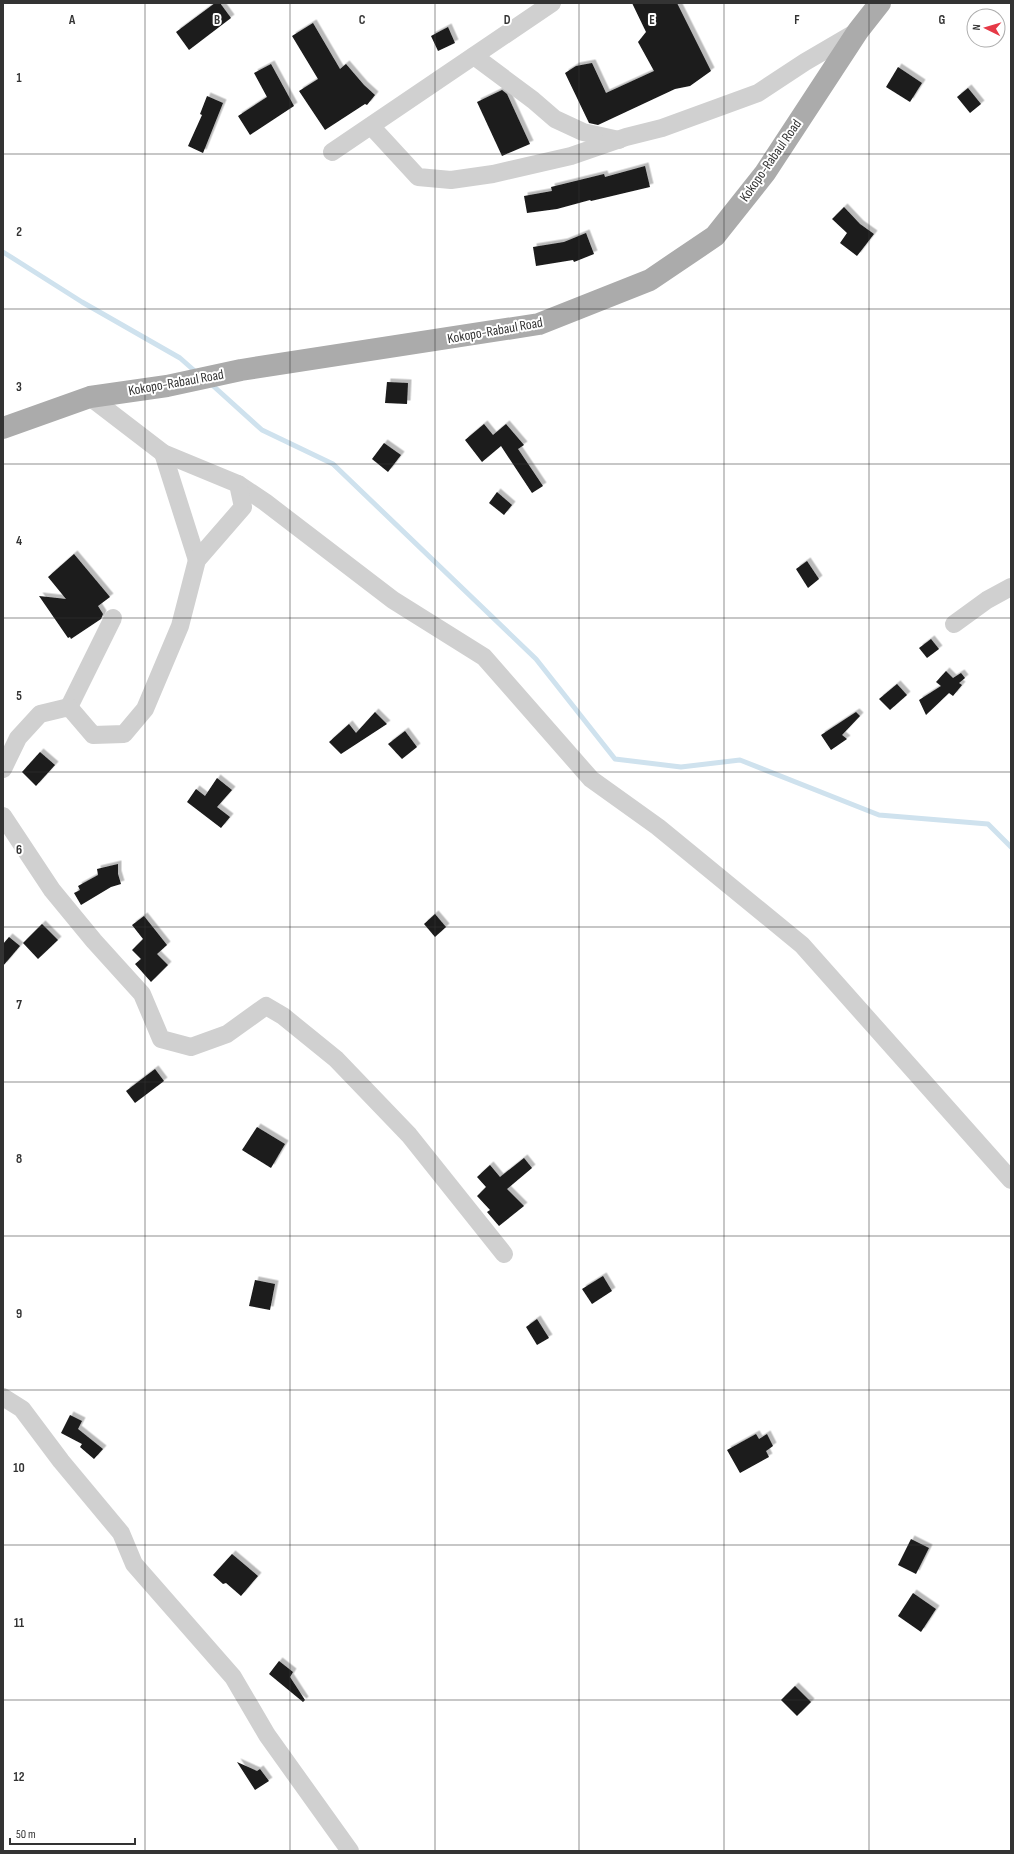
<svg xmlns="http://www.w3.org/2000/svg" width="1014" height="1854" font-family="'Sofia Sans Condensed',sans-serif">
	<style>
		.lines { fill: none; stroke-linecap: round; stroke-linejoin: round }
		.stream { stroke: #cfe2ee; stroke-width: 5 }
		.building { fill: #1a1a1a; filter: url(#shadow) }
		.minor { stroke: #d0d0d0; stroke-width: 18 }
		.major { stroke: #ababab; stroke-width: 22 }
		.grid { fill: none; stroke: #333; stroke-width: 1; stroke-opacity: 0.55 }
		.labels { text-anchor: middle; stroke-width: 4; stroke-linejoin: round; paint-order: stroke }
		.street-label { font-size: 14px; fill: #333; stroke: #fff }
		.grid-label { font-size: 13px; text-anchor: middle; font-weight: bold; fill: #333; stroke: #fff; stroke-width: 4; stroke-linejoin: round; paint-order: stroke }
	</style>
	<defs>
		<filter id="shadow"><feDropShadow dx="3.5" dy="-3.5" stdDeviation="0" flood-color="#0004"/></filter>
	</defs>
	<rect width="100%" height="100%" fill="#fff"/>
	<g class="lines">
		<g class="stream">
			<polyline points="3,252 82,302 180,358 197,373"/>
			<polyline points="210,383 262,430 333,464 536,659 615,759 681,767 740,760 879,815 988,824 1011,847"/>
		</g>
	</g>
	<g class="building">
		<polygon points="215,3 220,3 231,18 189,50 176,32"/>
		<polygon points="632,3 677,3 711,71 690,86 675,89 598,125 589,123 565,73 576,66 592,63 606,93 654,71 638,42 646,32"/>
		<polygon points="313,23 340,69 346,64 364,85 375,95 367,105 365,104 325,130 299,91 318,79 292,36"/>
		<polygon points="448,27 455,43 438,51 431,36"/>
		<polygon points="271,64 294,106 250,135 238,116 267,97 254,73"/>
		<polygon points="898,67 922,83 910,102 886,87"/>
		<polygon points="968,88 981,104 970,113 957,97"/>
		<polygon points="502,90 507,94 530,144 502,156 477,102"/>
		<polygon points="207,96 223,103 203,153 188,146 202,115 200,114"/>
		<polygon points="645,166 650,187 591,201 590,200 557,209 527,213 524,196 552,191 551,187 604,174 605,177"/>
		<polygon points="844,207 860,224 874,234 857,256 840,243 847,233 832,219"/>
		<polygon points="586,233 594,254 574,262 573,260 536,266 533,247 564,242"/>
		<polygon points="387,382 408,383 407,404 385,403"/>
		<polygon points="484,424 493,435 506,424 524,445 518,449 543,486 532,493 501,446 482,462 465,440"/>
		<polygon points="384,443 401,455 388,472 372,459"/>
		<polygon points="497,492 512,505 504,515 489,503"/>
		<polygon points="74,554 110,597 98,606 103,614 101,619 71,639 70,637 68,638 39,596 66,599 48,577"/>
		<polygon points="807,561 819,579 808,588 796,569"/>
		<polygon points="931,639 939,649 927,658 919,648"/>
		<polygon points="946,671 953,678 961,673 965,678 959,683 962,685 953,696 949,693 926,715 919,700 941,686 936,682"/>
		<polygon points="897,684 907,695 890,710 879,699"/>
		<polygon points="375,712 387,724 341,754 329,742 349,724 356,733"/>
		<polygon points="856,712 860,716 842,735 847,739 831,750 821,735"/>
		<polygon points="405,731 417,747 402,759 388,744"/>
		<polygon points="40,752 55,765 36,786 22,772"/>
		<polygon points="217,778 232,790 217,807 230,817 221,828 187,802 196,789 205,796"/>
		<polygon points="118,864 118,874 121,884 111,887 81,905 74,893 80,890 78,886 98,875 97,869"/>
		<polygon points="435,914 446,927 435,937 424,924"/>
		<polygon points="144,916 167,945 157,954 168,965 151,982 135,964 141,959 132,950 143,939 132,925"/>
		<polygon points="42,924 58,940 38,959 23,943"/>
		<polygon points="9,937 20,946 3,966 3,944"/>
		<polygon points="155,1069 164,1081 135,1103 126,1091"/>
		<polygon points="257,1127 285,1144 271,1168 242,1150"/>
		<polygon points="524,1158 532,1168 507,1189 524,1206 499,1226 487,1212 490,1210 477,1196 486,1187 477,1177 490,1165 500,1177"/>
		<polygon points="603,1276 612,1291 592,1304 582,1289"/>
		<polygon points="255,1280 275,1284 270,1310 249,1306"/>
		<polygon points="537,1319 549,1338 537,1345 526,1327"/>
		<polygon points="70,1415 82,1421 78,1429 103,1449 94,1459 80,1447 82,1444 61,1433"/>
		<polygon points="756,1434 759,1439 767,1434 773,1446 766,1451 769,1457 740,1473 727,1450"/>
		<polygon points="911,1539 929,1548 916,1574 898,1565"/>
		<polygon points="232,1554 258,1576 241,1596 226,1583 223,1584 213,1575"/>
		<polygon points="913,1593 936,1609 921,1632 898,1616"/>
		<polygon points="279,1661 293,1672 290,1677 305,1700 303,1702 269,1674"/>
		<polygon points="795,1686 811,1702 797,1716 781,1700"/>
		<polygon points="237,1762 257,1771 260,1769 269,1781 255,1790"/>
	</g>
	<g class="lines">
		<g class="minor">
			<polyline points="474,56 533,100 555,119 583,132 619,140"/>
			<polyline points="371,126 418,177 451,180 493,174 571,156 626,137 662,128 758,93 805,62 858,31"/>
			<polyline points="332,152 552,3"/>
			<polyline points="163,453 197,560"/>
			<polyline points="238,484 265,502 393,600 484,657 591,779 658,827 802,945 1011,1180"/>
			<polyline points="954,624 987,600 1011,587"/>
			<polyline points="69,707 113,618"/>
			<polyline points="3,769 18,738 40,714 69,707 93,735 124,734 145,709 180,626 197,560 243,507 238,484 163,453 90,397"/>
			<polyline points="3,816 52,890 94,941 142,994 161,1039 191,1047 227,1034 266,1006 283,1016 336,1059 409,1135 504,1254"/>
			<polyline points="3,1397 22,1409 61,1461 121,1533 134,1564 233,1677 267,1735 350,1851"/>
		</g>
		<polyline class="major" points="3,428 90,397 167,386 241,370 539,324 650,280 715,236 765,173 858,31 880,3"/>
	</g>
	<path class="grid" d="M145 3V1851M290 3V1851M435 3V1851M579 3V1851M724 3V1851M869 3V1851M3 154H1011M3 309H1011M3 464H1011M3 618H1011M3 772H1011M3 927H1011M3 1082H1011M3 1236H1011M3 1390H1011M3 1545H1011M3 1700H1011"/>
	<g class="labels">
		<g class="street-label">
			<text transform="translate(770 160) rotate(-55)" y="5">Kokopo-Rabaul Road</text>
			<text transform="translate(495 330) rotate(-10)" y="5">Kokopo-Rabaul Road</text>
			<text transform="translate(176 382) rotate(-10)" y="5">Kokopo-Rabaul Road</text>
		</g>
	</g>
	<g class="grid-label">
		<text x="72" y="24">A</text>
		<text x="217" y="24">B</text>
		<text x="362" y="24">C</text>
		<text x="507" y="24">D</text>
		<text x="652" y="24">E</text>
		<text x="797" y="24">F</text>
		<text x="942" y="24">G</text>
		<text x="19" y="82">1</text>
		<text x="19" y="236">2</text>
		<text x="19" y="391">3</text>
		<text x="19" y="545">4</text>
		<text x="19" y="700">5</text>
		<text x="19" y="854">6</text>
		<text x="19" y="1009">7</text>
		<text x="19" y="1163">8</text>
		<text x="19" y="1318">9</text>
		<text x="19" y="1472">10</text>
		<text x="19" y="1627">11</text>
		<text x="19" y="1781">12</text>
	</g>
	<rect width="1014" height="1854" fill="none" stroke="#333333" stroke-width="8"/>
	<g transform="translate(986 28) rotate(275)"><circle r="19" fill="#ffffff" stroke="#adadad"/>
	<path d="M0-3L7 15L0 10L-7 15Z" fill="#e63946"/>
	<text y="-6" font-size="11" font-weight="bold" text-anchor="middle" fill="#333333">N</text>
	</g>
	<path d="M10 1838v6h125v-6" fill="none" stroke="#333333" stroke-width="2"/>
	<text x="16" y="1838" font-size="12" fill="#333333" stroke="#ffffff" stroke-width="3" paint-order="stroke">50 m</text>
</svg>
